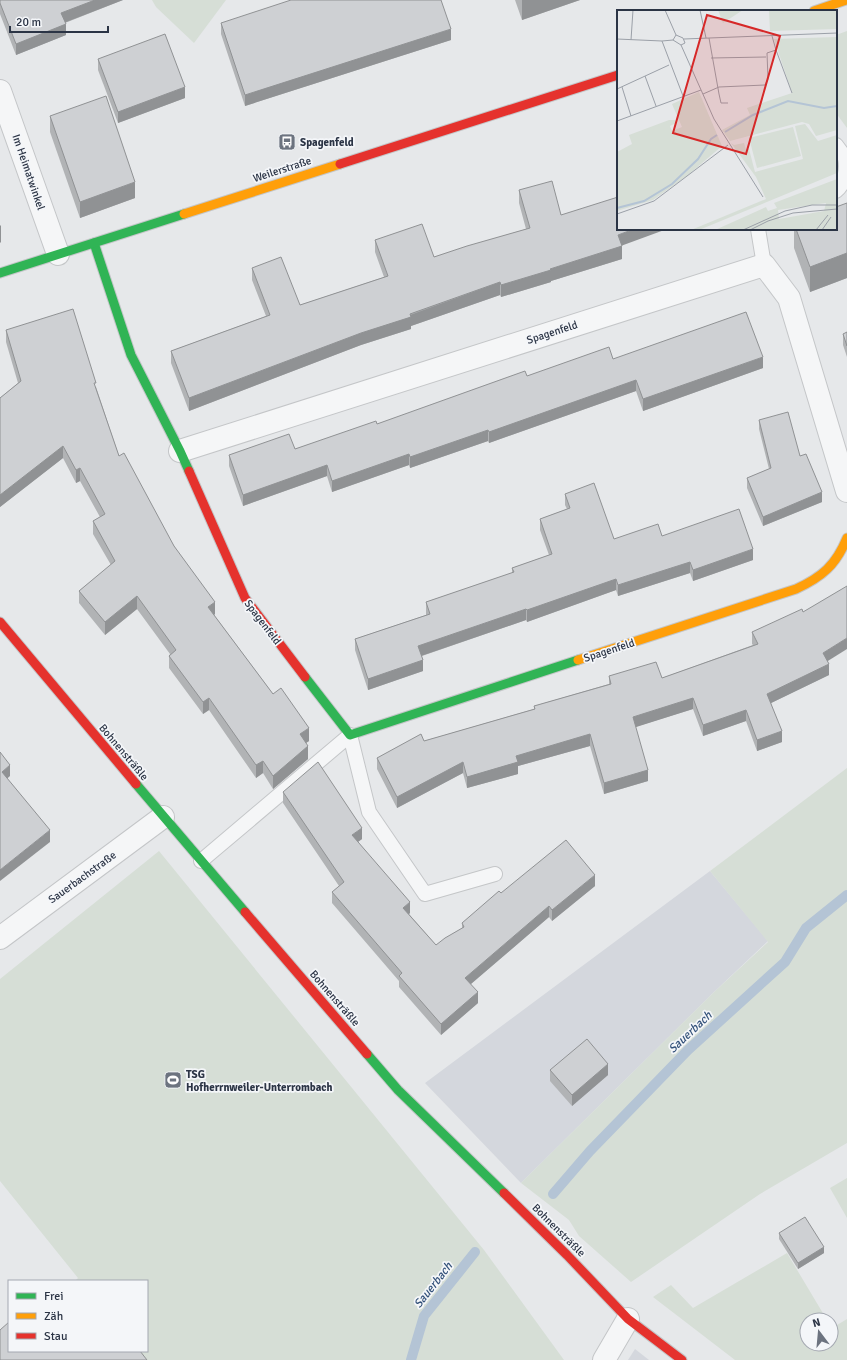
<svg xmlns="http://www.w3.org/2000/svg" width="847" height="1360" font-family="Signika,sans-serif">
	<style>
		.built { fill: #d4d7dd }
		.green { fill: #d6ded6 }
		.lines { fill: none; stroke-linecap: round; stroke-linejoin: round }
		.stream { stroke: #b4c4d5; stroke-width: 10 }
		.lane-casing { stroke: #c4c6c8; stroke-width: 16 }
		.street-casing { stroke: #c4c6c8; stroke-width: 24 }
		.fast-casing { stroke: #c4c6c8; stroke-width: 11 }
		.slow-casing { stroke: #c4c6c8; stroke-width: 11 }
		.jam-casing { stroke: #c4c6c8; stroke-width: 11 }
		.lane { stroke: #f5f6f7; stroke-width: 14 }
		.street { stroke: #f5f6f7; stroke-width: 22 }
		.fast { stroke: #30b455; stroke-width: 9 }
		.slow { stroke: #ff9f0a; stroke-width: 9 }
		.jam { stroke: #e5322d; stroke-width: 9 }
		.wall { fill: #b1b3b5 }
		.shaded-wall { fill: #909294 }
		.building { fill: #ced0d3; stroke: #909294 }
		.labels { text-anchor: middle; stroke-width: 3.5; stroke-linejoin: round; paint-order: stroke }
		.poi-label { font-size: 11px; font-weight: bold; fill: #2b3445; stroke: #f4f6f9; text-anchor: start }
		.street-label { font-size: 11px; fill: #2b3445; stroke: #f4f6f9 }
		.water-label { font-size: 12px; font-style: italic; fill: #34527a; stroke: #f4f6f9 }
		.inset-river { fill: none; stroke: #b4c4d5; stroke-width: 2 }
		.inset-road { fill: none; stroke: #9ba0a8; stroke-width: 1 }
		.view { fill: #d62828; fill-opacity: 0.15; stroke: #d62828; stroke-width: 2 }
		.inset-edge { fill: none; stroke: #2b3445; stroke-width: 2 }
	</style>
	<rect width="100%" height="100%" fill="#e6e8ea"/>
	<g class="built">
		<polygon points="710,871 768,941 713,993 521,1183 425,1083"/>
		<polygon points="635,1349 649,1360 628,1360"/>
	</g>
	<g class="green">
		<polygon points="152,0 226,0 194,43 156,7"/>
		<polygon points="847,31 847,128 836,113 836,35"/>
		<polygon points="847,768 847,1143 760,1194 631,1282 579,1236 569,1220 521,1183 713,993 768,942 710,871"/>
		<polygon points="159,851 484,1250 564,1360 0,1360 0,1342 9,1351 147,1351 147,1281 75,1281 78,1278 0,1181 0,979"/>
		<polygon points="847,1178 847,1218 830,1188"/>
		<polygon points="787,1253 827,1320 807,1320 807,1344 831,1344 831,1327 832,1328 847,1319 847,1360 735,1360 653,1297 671,1285 693,1308"/>
	</g>
	<g class="lines">
		<g class="stream">
			<polyline points="553,1194 590,1151 688,1050 785,962 806,928 847,895"/>
			<polyline points="411,1360 424,1316 475,1252"/>
		</g>
		<g class="lane-casing">
			<g id="lane">
				<path d="M836 145C839 149 843 154 845 158 847 169 845 184 836 191"/>
				<polyline points="758,229 764,265"/>
				<polyline points="201,861 350,735 369,812 425,894 495,874"/>
			</g>
		</g>
		<g class="street-casing">
			<g id="street">
				<polyline points="0,91 58,254"/>
				<polyline points="180,451 764,265 789,298 847,491"/>
				<polyline points="0,938 163,817"/>
				<polyline points="604,1360 628,1319"/>
			</g>
		</g>
		<g class="fast-casing">
			<g id="fast">
				<polyline points="94,243 131,355 180,451 189,471"/>
				<polyline points="0,273 184,214"/>
				<polyline points="305,677 350,735 578,660"/>
				<polyline points="136,784 245,912"/>
				<polyline points="367,1054 398,1090 504,1193"/>
			</g>
		</g>
		<g class="slow-casing">
			<g id="slow">
				<polyline points="814,11 846,0"/>
				<polyline points="184,214 340,164"/>
				<path d="M578 660 796 589C822 577 836 565 847 538"/>
			</g>
		</g>
		<g class="jam-casing">
			<g id="jam">
				<polyline points="340,164 618,75"/>
				<polyline points="189,471 245,598 305,677"/>
				<polyline points="0,622 136,784"/>
				<polyline points="245,912 367,1054"/>
				<polyline points="504,1193 567,1255 628,1319 682,1360"/>
			</g>
		</g>
		<use href="#lane" class="lane"/>
		<use href="#street" class="street"/>
		<use href="#fast" class="fast"/>
		<use href="#slow" class="slow"/>
		<use href="#jam" class="jam"/>
	</g>
	<g class="wall">
		<polygon points="0,0 123,0 65,23 66,35 16,55 0,14"/>
		<polygon points="515,0 580,0 522,20"/>
		<polygon points="221,23 451,40 245,106 221,34"/>
		<polygon points="98,59 185,98 118,123 98,70"/>
		<polygon points="50,116 135,198 80,218 50,132"/>
		<polygon points="519,190 561,215 622,246 622,259 551,281 551,282 501,297 500,295 411,326 411,329 361,345 189,411 171,363 171,351 266,316 252,280 252,268 300,305 384,277 375,252 375,240 434,257 526,229 519,203"/>
		<polygon points="847,203 847,278 810,292 794,248 794,229 836,229"/>
		<polygon points="6,330 96,387 119,456 174,546 215,614 214,615 273,694 309,741 306,743 308,759 273,789 263,773 256,778 209,710 203,714 169,668 169,656 170,654 137,609 105,635 79,603 79,591 111,565 93,534 93,521 100,517 80,481 76,483 63,458 0,507 0,398 18,383 6,342"/>
		<polygon points="847,332 847,357 843,345 843,334"/>
		<polygon points="613,359 763,368 643,411 636,391 489,443 488,441 410,468 409,465 332,492 327,476 243,506 229,466 229,455 295,449 377,424 527,376"/>
		<polygon points="759,420 800,456 822,502 763,526 747,488 747,478 769,469 759,429"/>
		<polygon points="565,494 614,539 662,536 753,560 693,581 690,573 618,596 616,590 527,622 526,620 422,656 423,671 368,690 355,650 355,639 426,615 426,602 512,573 512,568 549,555 540,530 540,519 567,509 565,505"/>
		<polygon points="752,632 827,661 829,675 771,703 782,742 757,751 746,721 703,736 693,709 635,727 648,781 604,794 590,746 518,766 518,774 467,788 463,773 397,808 377,769 377,758 424,741 534,709 534,706 609,684 609,676 662,678 753,645 752,644"/>
		<polygon points="283,792 362,839 358,842 410,913 409,914 436,945 462,928 462,923 501,893 595,886 552,921 549,917 471,984 478,1003 441,1035 399,987 399,981 332,903 332,892 339,886 283,803"/>
		<polygon points="550,1070 608,1075 572,1106 550,1081"/>
		<polygon points="779,1233 824,1253 798,1269 779,1239"/>
	</g>
	<g class="shaded-wall">
		<polygon points="95,0 123,0 61,24 61,13"/>
		<polygon points="522,0 580,0 522,20"/>
		<polygon points="66,24 66,35 16,55 16,44"/>
		<polygon points="451,29 451,40 245,106 245,95"/>
		<polygon points="185,87 185,98 118,123 118,112"/>
		<polygon points="135,182 135,198 80,218 80,202"/>
		<polygon points="1,225 1,242 0,243 0,226"/>
		<polygon points="634,229 667,229 618,247 618,235"/>
		<polygon points="622,246 622,259 551,281 551,282 501,297 501,285 550,269"/>
		<polygon points="847,253 847,278 810,292 810,267"/>
		<polygon points="500,282 500,295 411,326 411,329 361,345 189,411 189,398 361,333"/>
		<polygon points="763,357 763,368 643,411 643,399"/>
		<polygon points="636,380 636,391 489,443 489,432"/>
		<polygon points="488,430 488,441 410,468 410,457"/>
		<polygon points="63,446 63,458 0,507 0,495"/>
		<polygon points="409,454 409,465 332,492 332,481"/>
		<polygon points="327,465 327,476 243,506 243,495"/>
		<polygon points="80,468 80,481 76,483 76,470"/>
		<polygon points="822,492 822,502 763,526 763,517"/>
		<polygon points="753,549 753,560 693,581 693,570"/>
		<polygon points="690,562 690,573 618,596 618,585"/>
		<polygon points="616,579 616,590 527,622 527,610"/>
		<polygon points="137,596 137,609 105,635 105,622"/>
		<polygon points="215,602 215,614 208,620 208,607"/>
		<polygon points="526,609 526,620 418,657 418,646"/>
		<polygon points="847,638 847,649 823,664 823,653"/>
		<polygon points="423,660 423,671 368,690 368,679"/>
		<polygon points="829,664 829,675 767,705 767,694"/>
		<polygon points="209,698 209,710 203,714 203,702"/>
		<polygon points="693,698 693,709 633,728 633,717"/>
		<polygon points="746,710 746,721 703,736 703,725"/>
		<polygon points="309,728 309,741 300,747 300,734"/>
		<polygon points="782,731 782,742 757,751 757,740"/>
		<polygon points="590,734 590,746 518,766 518,774 467,788 467,777 516,756"/>
		<polygon points="308,746 308,759 273,789 273,776"/>
		<polygon points="263,761 263,773 256,778 256,765"/>
		<polygon points="463,762 463,773 397,808 397,797"/>
		<polygon points="10,765 10,776 2,783 2,772"/>
		<polygon points="648,770 648,781 604,794 604,783"/>
		<polygon points="362,828 362,839 352,846 352,835"/>
		<polygon points="50,830 50,842 0,881 0,870"/>
		<polygon points="595,875 595,886 552,921 552,910"/>
		<polygon points="410,902 410,913 403,919 403,908"/>
		<polygon points="549,906 549,917 465,989 465,978"/>
		<polygon points="478,992 478,1003 441,1035 441,1024"/>
		<polygon points="608,1064 608,1075 572,1106 572,1095"/>
		<polygon points="824,1247 824,1253 798,1269 798,1263"/>
	</g>
	<g class="building">
		<polygon points="0,0 95,0 61,13 66,24 16,44 0,3"/>
		<polygon points="291,0 441,0 451,29 245,95 221,23"/>
		<polygon points="165,34 185,87 118,112 98,59"/>
		<polygon points="106,96 135,182 80,202 50,116"/>
		<polygon points="552,181 561,215 618,197 618,229 634,229 618,235 622,246 550,269 551,270 501,285 500,282 410,314 411,317 361,333 189,398 171,351 270,315 252,268 281,257 300,305 388,276 375,240 422,224 434,257 467,246 530,228 519,190"/>
		<polygon points="847,203 847,253 810,267 796,229 836,229 836,207"/>
		<polygon points="73,309 96,383 94,383 119,456 124,453 174,546 215,602 208,607 273,694 281,688 309,728 300,734 308,746 273,776 263,761 256,765 209,698 203,702 169,656 176,650 137,596 105,622 79,591 115,561 93,521 105,514 80,468 76,470 63,446 0,495 0,398 21,381 6,330"/>
		<polygon points="746,312 763,357 643,399 636,380 489,432 488,430 410,457 409,454 332,481 327,465 243,495 229,455 289,434 295,449 376,421 377,424 525,371 527,376 609,347 613,359"/>
		<polygon points="847,332 847,346 843,334"/>
		<polygon points="788,412 800,456 806,454 822,492 763,517 747,478 771,468 759,420"/>
		<polygon points="594,483 614,539 658,524 662,536 739,509 753,549 693,570 690,562 618,585 616,579 527,610 526,609 418,646 423,660 368,679 355,639 430,614 426,602 514,572 512,568 552,554 540,519 570,508 565,494"/>
		<polygon points="847,586 847,638 823,653 829,664 767,694 782,731 757,740 746,710 703,725 693,698 633,717 648,770 604,783 590,734 516,756 518,762 467,777 463,762 397,797 377,758 421,734 424,741 535,709 534,706 611,684 609,676 656,662 662,678 758,644 752,632 802,609 803,612"/>
		<polygon points="0,752 10,765 2,772 50,830 0,870"/>
		<polygon points="318,762 362,828 352,835 410,902 403,908 436,945 445,938 464,927 462,923 499,891 501,893 566,840 595,875 552,910 549,906 465,978 478,992 441,1024 399,976 402,973 332,892 344,882 283,792"/>
		<polygon points="587,1039 608,1064 572,1095 550,1070"/>
		<polygon points="805,1217 824,1247 798,1263 779,1233"/>
		<polygon points="9,1322 9,1351 140,1351 147,1360 0,1360 0,1330"/>
	</g>
	<defs>
		<g id="bus-square" transform="scale(0.9)"><rect x="-9" y="-9" width="18" height="18" rx="4" fill="#6c737f" stroke="#f4f6f9"/><path d="M-5-6H5V4H4V6H2V4H-2V6H-4V4H-5ZM-3.5-4V0h7V-4ZM-3.5 1.2v1.5H-2V1.2ZM2 1.2v1.5H3.5V1.2Z" fill="#fff"/></g>
		<g id="stadium-square" transform="scale(0.9)"><rect x="-9" y="-9" width="18" height="18" rx="4" fill="#6c737f" stroke="#f4f6f9"/><path d="M0-5a6.5 5 0 1 0 0 10a6.5 5 0 1 0 0-10ZM-3.5-1.8h7v3.6h-7Z" fill="#fff"/></g>
	</defs>
	<g fill-rule="evenodd">
		<use href="#bus-square" x="287" y="142"/>
		<use href="#stadium-square" x="173" y="1080"/>
	</g>
	<g class="labels">
		<g class="poi-label">
			<text x="300" y="146">Spagenfeld</text>
			<text x="186" y="1078">TSG<tspan x="186" dy="13">Hofherrnweiler-Unterrombach</tspan></text>
		</g>
		<g class="street-label">
			<text transform="translate(282 169) rotate(-18)" y="4">Weilerstraße</text>
			<text transform="translate(29 172) rotate(71)" y="4">Im Heimatwinkel</text>
			<text transform="translate(552 332) rotate(-18)" y="4">Spagenfeld</text>
			<text transform="translate(263 622) rotate(53)" y="4">Spagenfeld</text>
			<text transform="translate(609 650) rotate(-18)" y="4">Spagenfeld</text>
			<text transform="translate(124 752) rotate(50)" y="4">Bohnensträßle</text>
			<text transform="translate(82 877) rotate(-36)" y="4">Sauerbachstraße</text>
			<text transform="translate(335 998) rotate(49)" y="4">Bohnensträßle</text>
			<text transform="translate(559 1230) rotate(45)" y="4">Bohnensträßle</text>
		</g>
		<g class="water-label">
			<text transform="translate(690 1032) rotate(-43)" y="4">Sauerbach</text>
			<text transform="translate(433 1285) rotate(-52)" y="4">Sauerbach</text>
		</g>
	</g>
	<g transform="translate(617 10)">
		<rect width="220" height="220" fill="#e6e8ea"/>
		<path d="M101 0H126L106 13ZM152 0H220V19L153 21ZM220 27V120L199 126 192 114 185 112 113 131 105 120 133 105 130 98 175 83 157 29ZM82 82 105 136 70 166 66 161 70 166 36 190 0 201V142L15 134 12 125 52 110H58L59 113 53 116 55 121 65 117 55 94ZM188 114 201 131 220 125V163L82 220H74L149 189 139 167 114 133 117 135 127 133 129 140 132 139 138 162 186 149 178 116ZM176 117 184 146 140 158 132 128ZM220 169V220H98L149 197 151 201 160 198 157 193ZM209 193 207 201 162 209 161 200Z" fill="#d6ded6" fill-rule="evenodd"/>
		<path class="inset-river" d="M108 122 136 105 171 91 207 98 220 96M0 198 27 191 55 174 81 149 94 129 100 125"/>
		<path class="inset-road" d="M48 0 59 25M83 0 89 28M92 28 102 84 104 93H111M0 29 45 31 56 30 59 25 66 28 68 33 64 35 56 30M67 29 220 23M14 30 16 0M45 31 66 86M64 35 97 109 146 187M159 40 175 83M94 48 149 47M28 66 39 96M5 77 14 106M0 79 52 55M86 84 102 77 148 75 151 69 150 43 159 40 155 26M0 111 84 80M0 204 37 191 111 135M126 220 168 201 195 195H220M133 220 151 211 176 203 220 199M199 220 211 205M205 220 214 207"/>
		<path class="view" d="M90 5 163 26 129 144 56 123Z"/>
		<rect width="220" height="220" class="inset-edge"/>
	</g>
	<rect x="8" y="1280" width="140" height="72" fill="#f4f6f9" stroke="#a4a8b1"/>
	<rect x="16" y="1293" width="20" height="6" fill="#30b455" stroke="#a4a8b1"/>
	<text x="44" y="1300" font-size="12" fill="#2b3445">Frei</text>
	<rect x="16" y="1313" width="20" height="6" fill="#ff9f0a" stroke="#a4a8b1"/>
	<text x="44" y="1320" font-size="12" fill="#2b3445">Zäh</text>
	<rect x="16" y="1333" width="20" height="6" fill="#e5322d" stroke="#a4a8b1"/>
	<text x="44" y="1340" font-size="12" fill="#2b3445">Stau</text>
	<g transform="translate(819 1332) rotate(344)"><circle r="19" fill="#f4f6f9" stroke="#a4a8b1"/>
	<path d="M0-3L7 15L0 10L-7 15Z" fill="#6c737f"/>
	<text y="-6" font-size="11" font-weight="bold" text-anchor="middle" fill="#2b3445">N</text>
	</g>
	<path d="M10 26v6h98v-6" fill="none" stroke="#2b3445" stroke-width="2"/>
	<text x="16" y="26" font-size="12" fill="#2b3445" stroke="#f4f6f9" stroke-width="3" paint-order="stroke">20 m</text>
</svg>
